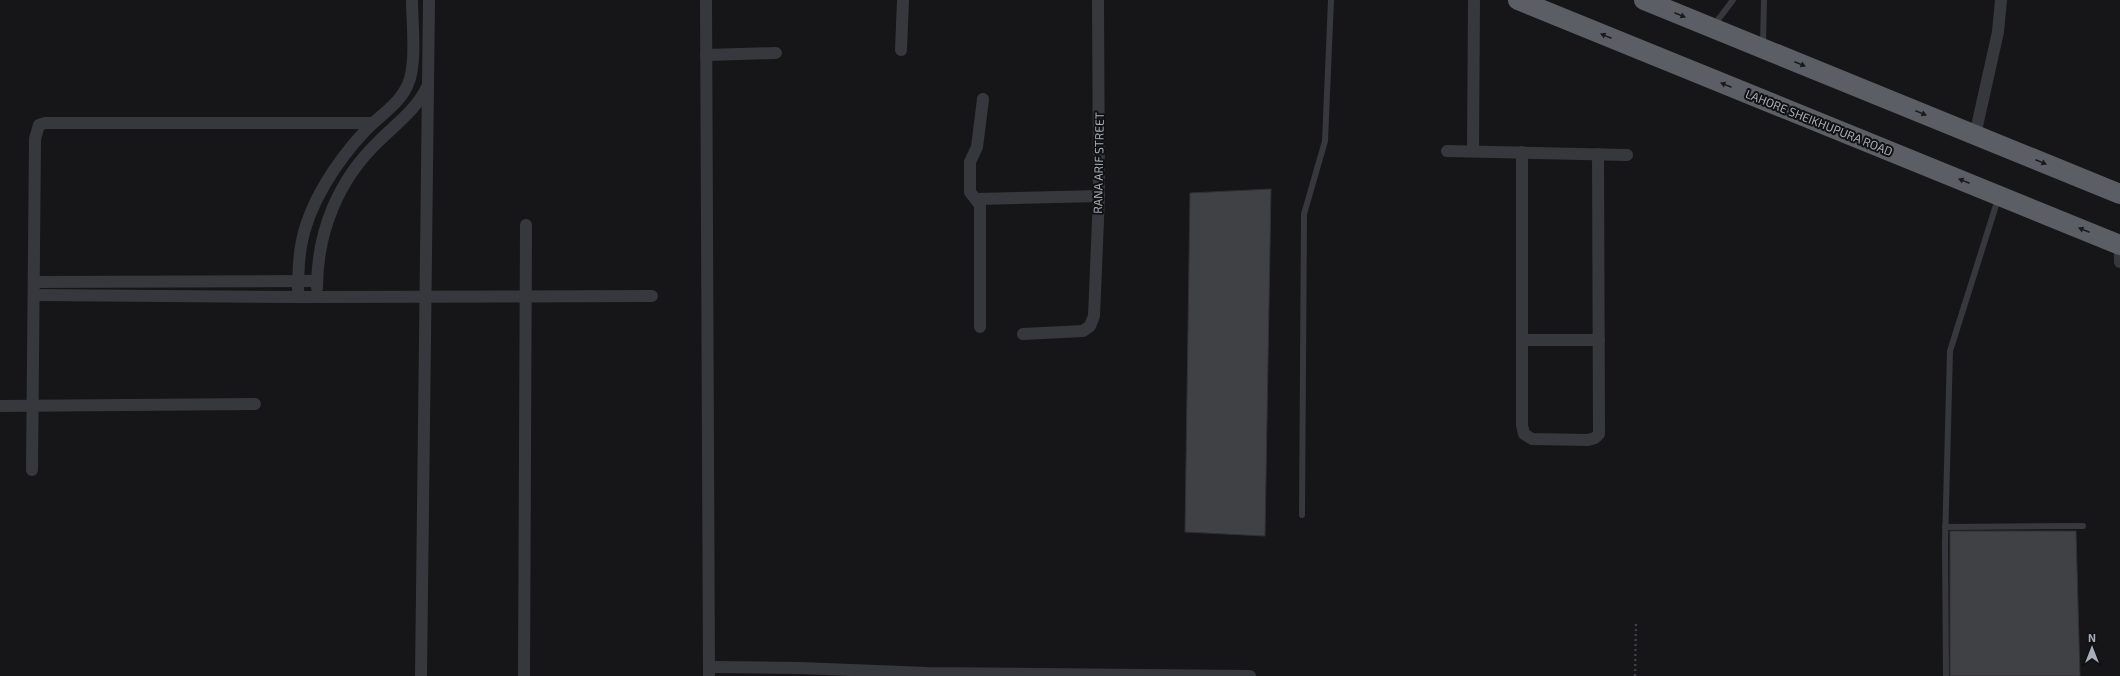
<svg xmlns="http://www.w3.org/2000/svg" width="2120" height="676" font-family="'Exo 2',sans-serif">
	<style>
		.building { fill: #404145; stroke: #303034 }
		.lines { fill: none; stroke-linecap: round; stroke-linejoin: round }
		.path { stroke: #3d3f44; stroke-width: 2.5; stroke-dasharray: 2 3; stroke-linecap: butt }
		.service { stroke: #37383d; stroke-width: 6 }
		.minor { stroke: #37383d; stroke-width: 12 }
		.trunk { stroke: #5b5e65; stroke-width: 20 }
		.oneway { fill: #18191b }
		.labels { text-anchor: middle; stroke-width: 4; stroke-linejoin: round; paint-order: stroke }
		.street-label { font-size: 12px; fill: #a8adb8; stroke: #111113 }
	</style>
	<rect width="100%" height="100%" fill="#161618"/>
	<g class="building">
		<polygon points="1271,189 1265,536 1185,532 1190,193"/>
		<polygon points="1950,531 2076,531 2080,676 1950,676"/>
	</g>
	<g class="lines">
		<polyline class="path" points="1635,676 1636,623"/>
		<g class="service">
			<polyline points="1714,25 1733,0"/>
			<polyline points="1763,45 1764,0"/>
			<polyline points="1302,515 1304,214 1325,141 1331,0"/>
			<polyline points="1945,527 2083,526"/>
			<polyline points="1946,676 1945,543 1950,351 1998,199"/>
		</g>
		<g class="minor">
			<polyline points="706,0 709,676"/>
			<polyline points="901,50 903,0"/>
			<polyline points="706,55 776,53"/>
			<polyline points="1975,135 1998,32 2001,0"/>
			<polyline points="1447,151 1627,155"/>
			<polyline points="1473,151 1474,0"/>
			<polyline points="1522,152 1522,425 1524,434 1532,439 1588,440 1595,438 1599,434 1598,154"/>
			<polyline points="977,199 1099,196"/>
			<polyline points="2120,245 2120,262"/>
			<polyline points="35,282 317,281"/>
			<path d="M317 288C317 232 338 180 379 141 397 123 416 110 427 87"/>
			<polyline points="35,295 298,297 652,296"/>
			<path d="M298 297C298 281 298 263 301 246 308 204 337 161 365 131 379 116 400 104 408 84 417 65 412 22 412 0"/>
			<polyline points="980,327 980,205 970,192 970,162 977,147 983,99"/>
			<polyline points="1023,334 1083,331 1090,326 1094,316 1099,196 1098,0"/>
			<polyline points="1522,340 1599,340"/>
			<polyline points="0,406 255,404"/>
			<polyline points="32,470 35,139 39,125 45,123 373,123"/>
			<polyline points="709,667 800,668 927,673 1250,676"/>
			<polyline points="421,676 429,0"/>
			<polyline points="524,676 526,225"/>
		</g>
		<g class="trunk">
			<polyline points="1518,0 2120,245"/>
			<polyline points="1644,0 2120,194"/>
		</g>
	</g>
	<defs><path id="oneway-solid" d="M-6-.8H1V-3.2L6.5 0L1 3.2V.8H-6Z"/></defs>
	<g class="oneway">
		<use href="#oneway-solid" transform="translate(1680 15) rotate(22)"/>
		<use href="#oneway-solid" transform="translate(1606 36) rotate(-158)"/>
		<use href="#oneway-solid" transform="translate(1800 64) rotate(22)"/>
		<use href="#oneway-solid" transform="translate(1726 85) rotate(-158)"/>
		<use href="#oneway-solid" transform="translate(1921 113) rotate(22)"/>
		<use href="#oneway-solid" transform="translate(2041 162) rotate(22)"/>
		<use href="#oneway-solid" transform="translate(1964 181) rotate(-158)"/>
		<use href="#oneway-solid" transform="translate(2084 230) rotate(-158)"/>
	</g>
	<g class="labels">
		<g class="street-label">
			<text transform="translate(1819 123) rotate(22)" y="4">LAHORE SHEIKHUPURA ROAD</text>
			<text transform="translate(1099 163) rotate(-89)" y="4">RANA ARIF STREET</text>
		</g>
	</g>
	<g transform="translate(2092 648)" stroke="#111113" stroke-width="3" paint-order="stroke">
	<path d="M0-3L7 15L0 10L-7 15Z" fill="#a8adb8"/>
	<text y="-6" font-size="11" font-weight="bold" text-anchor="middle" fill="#a8adb8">N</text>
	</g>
</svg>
